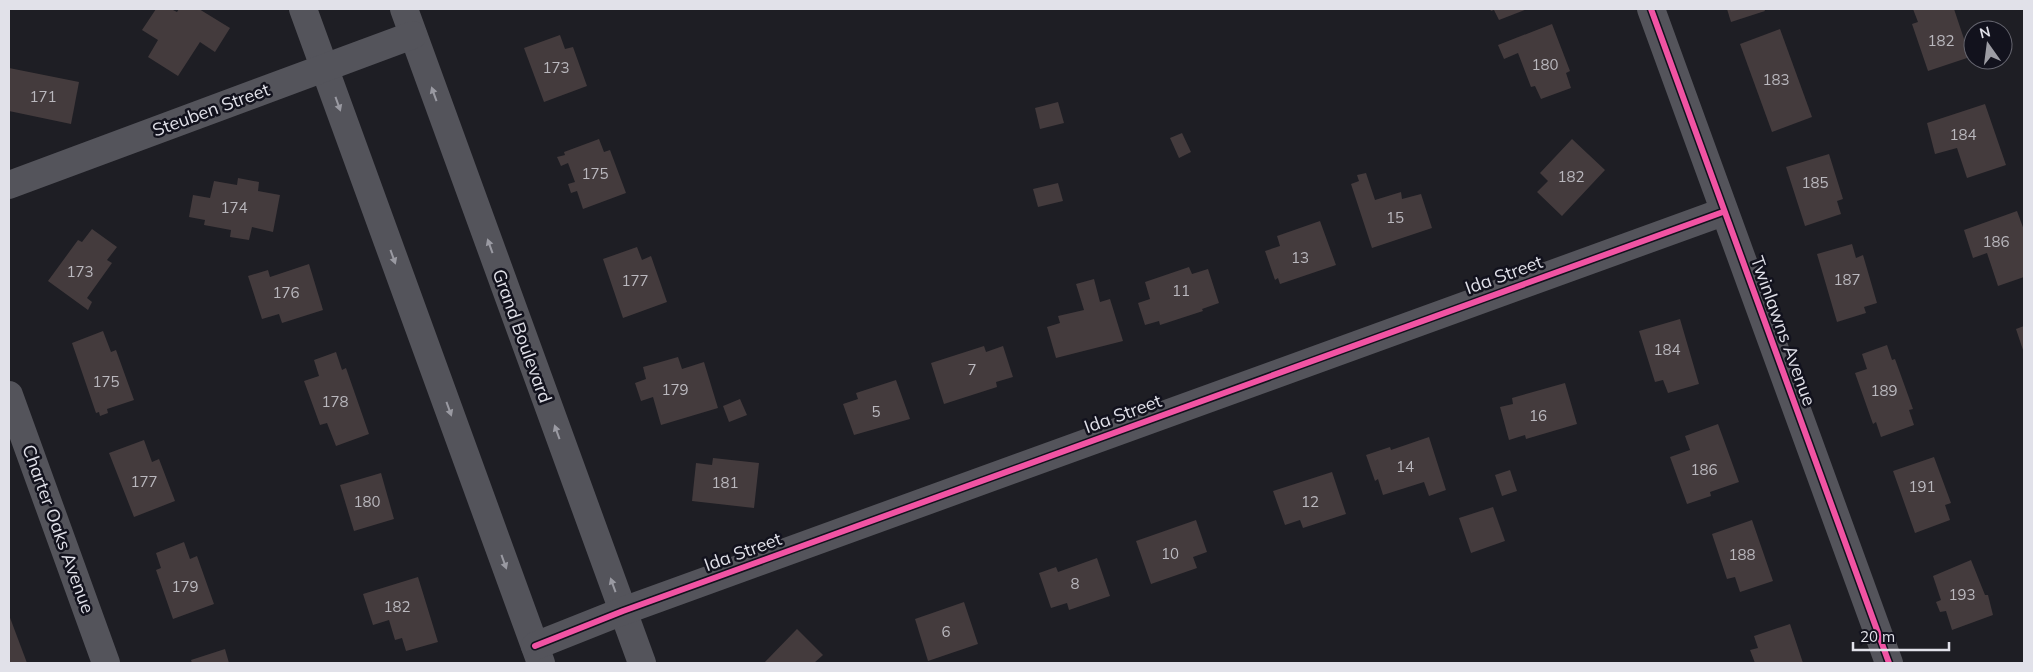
<svg xmlns="http://www.w3.org/2000/svg" width="2033" height="672" font-family="Mulish,sans-serif">
	<style>
		.building { fill: #443b3d }
		.lines { fill: none; stroke-linecap: round; stroke-linejoin: round }
		.minor { stroke: #54545b; stroke-width: 28 }
		.cycleway-casing { stroke: #12121d; stroke-width: 9 }
		.cycleway { stroke: #f153a3; stroke-width: 6 }
		.oneway { fill: #9a9aa2 }
		.labels { text-anchor: middle; stroke-width: 5; stroke-linejoin: round; paint-order: stroke }
		.number-label { font-size: 15px; fill: #bab8be }
		.street-label { font-size: 18px; fill: #e1e1e9; stroke: #12121d }
	</style>
	<rect width="100%" height="100%" fill="#1e1e24"/>
	<g class="building">
		<polygon points="156,9 171,9 177,12 179,9 199,9 230,28 215,52 200,42 178,76 148,57 158,40 142,30"/>
		<polygon points="1490,9 1527,9 1499,20 1494,10 1491,11"/>
		<polygon points="1727,9 1764,9 1765,11 1731,22"/>
		<polygon points="1913,9 1954,9 1970,57 1928,71 1912,24 1918,22"/>
		<polygon points="1552,24 1570,71 1566,73 1571,88 1541,99 1535,86 1531,87 1518,53 1504,59 1498,45"/>
		<polygon points="1780,29 1812,117 1772,132 1740,44"/>
		<polygon points="560,35 565,49 573,47 587,86 544,102 524,48"/>
		<polygon points="9,68 79,82 71,124 9,111"/>
		<polygon points="1058,102 1064,123 1040,129 1035,108"/>
		<polygon points="1985,104 2006,165 1967,178 1957,148 1935,154 1927,123"/>
		<polygon points="1182,133 1191,152 1179,158 1170,138"/>
		<polygon points="599,139 604,152 610,150 626,193 583,209 577,191 571,193 568,184 575,182 568,163 561,166 557,157 565,155 564,152"/>
		<polygon points="1572,139 1605,170 1562,216 1537,192 1548,181 1540,173"/>
		<polygon points="1829,154 1843,199 1837,201 1841,214 1805,226 1786,167"/>
		<polygon points="1366,173 1375,200 1401,192 1402,199 1421,194 1432,228 1372,248 1351,184 1359,181 1357,175"/>
		<polygon points="238,178 259,182 258,191 280,195 273,232 252,227 249,240 230,237 231,230 204,225 205,220 189,217 193,195 210,198 214,181 237,185"/>
		<polygon points="1058,183 1063,201 1038,207 1033,189"/>
		<polygon points="2017,211 2024,230 2024,277 1998,286 1987,253 1973,258 1964,230"/>
		<polygon points="1320,221 1336,265 1280,284 1278,278 1275,280 1265,251 1280,246 1277,236"/>
		<polygon points="92,229 117,247 107,260 112,263 87,298 92,302 88,310 48,281 78,240 82,242"/>
		<polygon points="1852,244 1856,258 1863,255 1877,303 1864,307 1866,313 1837,322 1817,254"/>
		<polygon points="637,247 642,260 651,256 667,302 623,318 603,259"/>
		<polygon points="309,264 323,310 282,323 279,314 262,319 248,276 268,270 270,277"/>
		<polygon points="1189,267 1192,274 1208,269 1219,303 1202,309 1203,311 1160,325 1159,321 1145,325 1138,303 1150,299 1145,282"/>
		<polygon points="1094,279 1100,302 1110,299 1123,341 1056,358 1047,327 1060,323 1058,316 1084,310 1076,284"/>
		<polygon points="1680,319 1699,384 1668,393 1663,380 1655,382 1639,331"/>
		<polygon points="2024,326 2024,353 2016,329"/>
		<polygon points="103,331 111,352 116,350 134,400 107,409 108,413 100,416 99,412 96,413 72,343"/>
		<polygon points="1887,345 1892,360 1895,359 1913,409 1909,410 1914,425 1881,437 1876,422 1873,424 1855,373 1867,369 1862,354"/>
		<polygon points="984,346 986,352 1003,346 1013,377 996,382 997,387 944,404 931,363"/>
		<polygon points="336,352 342,370 346,368 369,434 336,446 327,423 320,425 304,381 319,376 314,360"/>
		<polygon points="678,357 682,369 704,362 718,408 661,425 653,397 641,401 635,383 646,379 643,367"/>
		<polygon points="896,380 910,419 854,435 843,404 858,399 856,393"/>
		<polygon points="1565,383 1577,424 1526,439 1525,435 1509,440 1500,407 1513,404 1512,398"/>
		<polygon points="740,399 747,415 729,422 723,406"/>
		<polygon points="1718,424 1739,482 1710,492 1711,496 1687,504 1670,457 1690,450 1685,436"/>
		<polygon points="1429,437 1446,490 1429,496 1424,482 1383,495 1378,479 1375,481 1366,455 1390,447 1391,450"/>
		<polygon points="144,440 152,462 159,459 175,501 134,517 109,453"/>
		<polygon points="1934,457 1951,503 1945,505 1950,520 1915,533 1893,471"/>
		<polygon points="713,458 759,463 754,508 692,501 696,463 712,465"/>
		<polygon points="1510,470 1517,491 1502,496 1495,475"/>
		<polygon points="1332,472 1346,514 1303,528 1300,520 1285,525 1273,491"/>
		<polygon points="381,473 394,519 354,531 340,485"/>
		<polygon points="1493,507 1505,541 1471,553 1459,518"/>
		<polygon points="1196,520 1207,552 1193,557 1197,568 1151,584 1136,541"/>
		<polygon points="1752,520 1773,581 1740,592 1735,577 1727,579 1712,534"/>
		<polygon points="184,542 190,559 197,556 214,604 173,619 156,570 161,568 156,553"/>
		<polygon points="1097,558 1110,596 1069,610 1067,603 1051,608 1039,573 1056,567 1058,572"/>
		<polygon points="1971,560 1985,595 1988,595 1993,615 1952,630 1946,611 1940,612 1936,602 1941,600 1933,576"/>
		<polygon points="418,577 438,642 406,651 402,638 395,640 389,620 373,625 363,594"/>
		<polygon points="964,602 978,644 928,661 915,619"/>
		<polygon points="9,615 27,663 9,663"/>
		<polygon points="1790,624 1803,663 1755,663 1750,650 1758,648 1754,636"/>
		<polygon points="797,629 823,655 814,663 764,663"/>
		<polygon points="225,649 229,663 192,663 191,660"/>
	</g>
	<g class="lines">
		<g class="minor">
			<polyline points="303,9 541,663"/>
			<polyline points="404,9 642,663"/>
			<polyline points="1651,9 1889,663"/>
			<polyline points="9,185 413,35"/>
			<polyline points="9,395 106,663"/>
			<polyline points="535,646 623,611 1723,212"/>
		</g>
		<g class="cycleway-casing">
			<g id="cycleway">
				<polyline points="1651,9 1889,663"/>
				<polyline points="535,646 623,611 1723,212"/>
			</g>
		</g>
		<use href="#cycleway" class="cycleway"/>
	</g>
	<defs><path id="oneway-solid" d="M-6-.8H1V-3.2L6.5 0L1 3.2V.8H-6Z" transform="scale(1.25)"/></defs>
	<g class="oneway">
		<use href="#oneway-solid" transform="translate(434 94) rotate(-110)"/>
		<use href="#oneway-solid" transform="translate(338 104) rotate(70)"/>
		<use href="#oneway-solid" transform="translate(490 246) rotate(-110)"/>
		<use href="#oneway-solid" transform="translate(393 257) rotate(70)"/>
		<use href="#oneway-solid" transform="translate(449 409) rotate(70)"/>
		<use href="#oneway-solid" transform="translate(557 432) rotate(-110)"/>
		<use href="#oneway-solid" transform="translate(504 562) rotate(70)"/>
		<use href="#oneway-solid" transform="translate(613 585) rotate(-110)"/>
	</g>
	<g class="labels">
		<g class="number-label">
			<text x="1941" y="46">182</text>
			<text x="1545" y="70">180</text>
			<text x="556" y="73">173</text>
			<text x="1776" y="85">183</text>
			<text x="43" y="102">171</text>
			<text x="1963" y="140">184</text>
			<text x="595" y="179">175</text>
			<text x="1571" y="182">182</text>
			<text x="1815" y="188">185</text>
			<text x="234" y="213">174</text>
			<text x="1395" y="223">15</text>
			<text x="1996" y="247">186</text>
			<text x="1300" y="263">13</text>
			<text x="80" y="277">173</text>
			<text x="1847" y="285">187</text>
			<text x="635" y="286">177</text>
			<text x="1181" y="296">11</text>
			<text x="286" y="298">176</text>
			<text x="1667" y="355">184</text>
			<text x="972" y="375">7</text>
			<text x="106" y="387">175</text>
			<text x="675" y="395">179</text>
			<text x="1884" y="396">189</text>
			<text x="335" y="407">178</text>
			<text x="876" y="417">5</text>
			<text x="1538" y="421">16</text>
			<text x="1405" y="472">14</text>
			<text x="1704" y="475">186</text>
			<text x="144" y="487">177</text>
			<text x="725" y="488">181</text>
			<text x="1922" y="492">191</text>
			<text x="367" y="507">180</text>
			<text x="1310" y="507">12</text>
			<text x="1170" y="559">10</text>
			<text x="1742" y="560">188</text>
			<text x="1075" y="589">8</text>
			<text x="185" y="592">179</text>
			<text x="1962" y="600">193</text>
			<text x="397" y="612">182</text>
			<text x="946" y="637">6</text>
		</g>
		<g class="street-label">
			<text transform="translate(211 110) rotate(-20)" y="6">Steuben Street</text>
			<text transform="translate(1504 275) rotate(-20)" y="6">Ida Street</text>
			<text transform="translate(1783 331) rotate(70)" y="6">Twinlawns Avenue</text>
			<text transform="translate(522 336) rotate(70)" y="6">Grand Boulevard</text>
			<text transform="translate(1123 414) rotate(-20)" y="6">Ida Street</text>
			<text transform="translate(58 529) rotate(70)" y="6">Charter Oaks Avenue</text>
			<text transform="translate(743 552) rotate(-20)" y="6">Ida Street</text>
		</g>
	</g>
	<rect width="2033" height="672" fill="none" stroke="#e1e1e9" stroke-width="20"/>
	<g transform="translate(1988 45) rotate(346)"><circle r="24" fill="#12121d" stroke="#65656f"/>
	<path d="M0-4L9 19L0 12L-9 19Z" fill="#9d9da4"/>
	<text y="-8" font-size="14" font-weight="bold" text-anchor="middle" fill="#e1e1e9">N</text>
	</g>
	<path d="M1853 642v8h96v-8" fill="none" stroke="#e1e1e9" stroke-width="2.5"/>
	<text x="1860" y="642" font-size="15" fill="#e1e1e9" stroke="#12121d" stroke-width="4" paint-order="stroke">20 m</text>
</svg>
